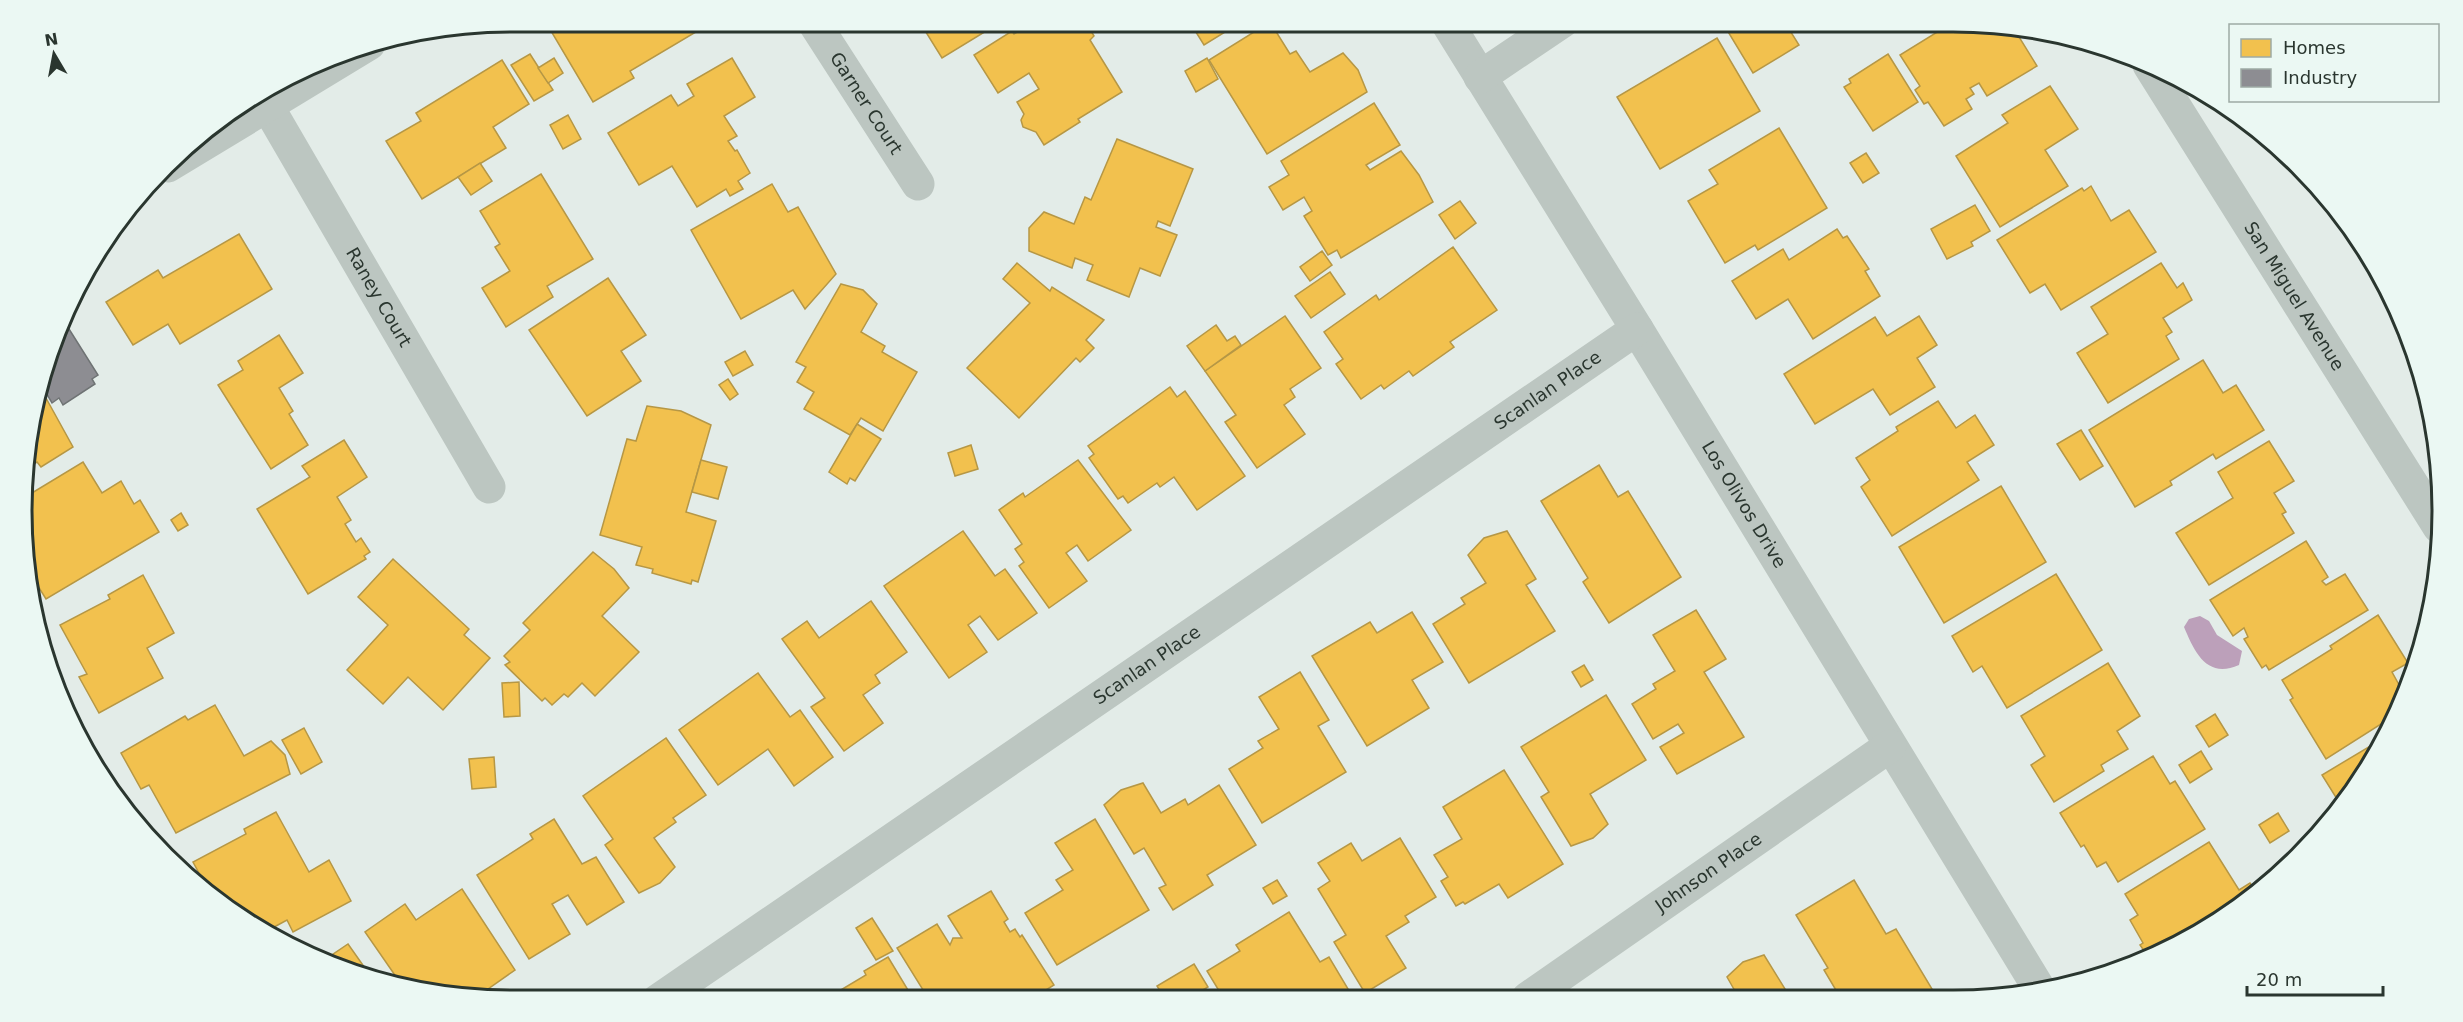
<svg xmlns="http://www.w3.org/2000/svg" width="2463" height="1022" font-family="'DejaVu Sans',sans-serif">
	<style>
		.water { fill: #bca0ba }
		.homes { fill: #f2c14e; stroke: #b69745; stroke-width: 1.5 }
		.industry { fill: #8d8d92; stroke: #6f7374; stroke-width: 1.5 }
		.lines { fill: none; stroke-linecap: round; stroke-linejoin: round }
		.minor { stroke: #bcc6c1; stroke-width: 33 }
		.labels { text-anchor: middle; stroke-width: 6; stroke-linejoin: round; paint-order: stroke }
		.street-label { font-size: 18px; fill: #2a362f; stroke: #ebf8f3 }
		.rim { fill: none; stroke: #2a362f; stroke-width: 3 }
	</style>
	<rect width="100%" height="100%" fill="#e3ece8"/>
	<path class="water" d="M2200 616 2209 621 2217 635 2242 651 2239 665C2207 679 2195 653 2184 627L2189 619Z"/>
	<g class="homes">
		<polygon points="567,21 703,21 706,26 630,71 634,78 593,102 551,31"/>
		<polygon points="919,21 993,21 996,25 942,58"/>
		<polygon points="1036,21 1085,21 1094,36 1090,40 1122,92 1078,119 1080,122 1044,145 1036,132 1023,127 1021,120 1024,114 1017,102 1039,89 1029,73 998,93 974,55 1012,31 1014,34"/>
		<polygon points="1189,21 1243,21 1204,45"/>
		<polygon points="1743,21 1784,21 1799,45 1753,73 1727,30"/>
		<polygon points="1955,21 2002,29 2004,32 2016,32 2037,66 1987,96 1979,83 1970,88 1974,94 1966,99 1972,109 1944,126 1928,102 1924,104 1915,90 1920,86 1900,55"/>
		<polygon points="1270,22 1290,54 1296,51 1310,72 1343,53 1358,70 1367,92 1267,154 1209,60"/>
		<polygon points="1717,38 1760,111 1660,169 1617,97"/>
		<polygon points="530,54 553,90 534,101 511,65"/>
		<polygon points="1888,54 1918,102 1873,131 1844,87 1851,83 1849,79"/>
		<polygon points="554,58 563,73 548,83 538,68"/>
		<polygon points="732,58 755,97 724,116 737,136 728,141 735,151 737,150 750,173 738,181 743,189 730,196 726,189 697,207 672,166 639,185 608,133 671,95 678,106 694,96 687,84"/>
		<polygon points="1207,58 1218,79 1196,92 1185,71"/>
		<polygon points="502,60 529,104 493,127 506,148 422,199 386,141 421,121 416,113"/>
		<polygon points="2050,86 2078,129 2045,150 2068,186 2000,227 1956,156 2008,123 2002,115"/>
		<polygon points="1374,103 1400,145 1366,165 1370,170 1401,151 1419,175 1433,202 1341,258 1337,250 1328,255 1304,216 1312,211 1304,197 1283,210 1269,187 1289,175 1281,161"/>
		<polygon points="568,115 581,139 563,149 550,125"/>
		<polygon points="1779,128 1827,208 1758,250 1755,245 1725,263 1688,201 1718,184 1709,170"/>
		<polygon points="1117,139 1193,169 1170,226 1158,221 1156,227 1177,235 1160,276 1140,268 1129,297 1087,280 1093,265 1075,258 1072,268 1029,251 1029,228 1044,212 1074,224 1085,197 1091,200"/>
		<polygon points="1866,153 1879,173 1863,183 1850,163"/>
		<polygon points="480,163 492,181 471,195 458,177"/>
		<polygon points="541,174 593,259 547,286 553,297 506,327 482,288 510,271 495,247 500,244 480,211"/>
		<polygon points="772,184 788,212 798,207 836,274 805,309 793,290 741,319 691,230"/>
		<polygon points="2091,186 2111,221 2129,210 2156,252 2061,310 2045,284 2030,293 1997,240 2082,188 2084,191"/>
		<polygon points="1460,201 1476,223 1455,239 1439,215"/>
		<polygon points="1975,205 1990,231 1971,242 1973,246 1947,259 1931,229"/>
		<polygon points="1837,229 1843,238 1847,236 1869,269 1865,271 1880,296 1813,339 1788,299 1756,319 1732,281 1783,249 1789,260"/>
		<polygon points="239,234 272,289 180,344 168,324 133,345 106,302 158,270 163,278"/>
		<polygon points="1453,247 1497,310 1450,342 1454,347 1413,376 1409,371 1384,389 1381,385 1361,399 1336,364 1343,359 1324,332 1376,295 1379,300"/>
		<polygon points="1322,251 1332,265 1310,281 1300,267"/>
		<polygon points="1017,263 1050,291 1052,287 1104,320 1086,340 1094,348 1080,362 1076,358 1019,418 967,368 1030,303 1003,279"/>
		<polygon points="2161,263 2177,288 2183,283 2192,300 2163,318 2172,332 2166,336 2179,359 2108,403 2077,353 2108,334 2091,307"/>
		<polygon points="1330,272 1345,294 1311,318 1295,296"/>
		<polygon points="608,278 646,335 621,351 641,381 587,416 529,330"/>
		<polygon points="841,284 863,290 877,304 861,332 885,346 882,352 917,372 883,431 861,418 850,435 804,409 814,392 797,382 806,367 796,362"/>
		<polygon points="1285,316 1321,368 1290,389 1295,397 1284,405 1305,434 1257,468 1225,422 1236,415 1205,371"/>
		<polygon points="1919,316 1937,345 1917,358 1935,387 1890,415 1873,389 1815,424 1784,374 1875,317 1887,336"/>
		<polygon points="1216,325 1227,341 1235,336 1241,345 1205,371 1187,346"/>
		<polygon points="279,335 303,373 279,388 293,411 289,414 308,445 271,469 218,385 243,370 238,361"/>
		<polygon points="745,351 753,365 733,376 725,362"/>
		<polygon points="2203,360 2223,393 2236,385 2264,430 2216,459 2213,454 2170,481 2172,485 2135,507 2089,430"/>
		<polygon points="728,379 738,394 730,400 719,385"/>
		<polygon points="1170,387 1177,397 1185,391 1245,476 1197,510 1174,477 1160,487 1157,483 1128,503 1123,496 1118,499 1089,458 1094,454 1088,446"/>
		<polygon points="41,389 73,447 41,467 37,462 25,469 30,416"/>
		<polygon points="1938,401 1956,428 1975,415 1994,445 1967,462 1979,480 1892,536 1861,487 1870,480 1856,458 1898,431 1896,427"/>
		<polygon points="647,406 681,411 711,425 686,512 716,521 698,582 692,580 691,584 652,573 653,569 636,565 642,547 600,535 627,439 636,441"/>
		<polygon points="857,424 881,439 855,481 850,478 847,484 829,472"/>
		<polygon points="2081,430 2103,466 2080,480 2057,444"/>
		<polygon points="344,440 367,477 337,497 351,520 345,524 356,542 361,538 370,552 364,556 366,559 308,594 257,509 310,477 302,466"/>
		<polygon points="2269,441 2294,481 2274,493 2286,512 2282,514 2294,533 2209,585 2176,533 2233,498 2218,472"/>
		<polygon points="971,445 978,469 955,476 948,453"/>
		<polygon points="701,460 727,467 718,499 692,492"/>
		<polygon points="1078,460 1131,530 1088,561 1077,545 1066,553 1087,581 1049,608 1019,566 1024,562 1015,549 1022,544 999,510 1023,493 1025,497"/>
		<polygon points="83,462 102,493 121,481 134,504 140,500 159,532 46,599 38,586 32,590 28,584 22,499"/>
		<polygon points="1599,465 1618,497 1628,491 1681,577 1609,623 1583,582 1588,578 1541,501"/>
		<polygon points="2001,486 2046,562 1944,623 1899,547"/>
		<polygon points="181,513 188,525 178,531 171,520"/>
		<polygon points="963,531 995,576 1005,569 1037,613 998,640 980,616 968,625 987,652 949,678 884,586"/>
		<polygon points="1507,531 1536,579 1526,585 1555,631 1469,683 1433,624 1465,604 1461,598 1486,583 1468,555 1484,538"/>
		<polygon points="2306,541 2328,577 2322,581 2326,585 2345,574 2368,610 2269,670 2266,665 2262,668 2244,639 2248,637 2244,628 2233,636 2210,600"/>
		<polygon points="593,552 614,569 629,588 602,616 639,652 595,696 582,683 568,697 564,694 552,705 545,698 542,701 505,665 510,662 504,656 530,630 523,623"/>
		<polygon points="393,559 469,629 464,635 490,658 443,710 408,677 383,704 347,670 388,625 358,597"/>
		<polygon points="2056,574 2102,650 2007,708 1982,666 1973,672 1952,636"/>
		<polygon points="143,575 174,633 147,648 163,678 99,713 79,677 87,674 60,625 110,599 108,595"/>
		<polygon points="871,601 907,652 875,675 880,683 863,695 883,723 844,751 811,707 825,698 782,639 807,621 819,638"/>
		<polygon points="1696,610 1726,659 1704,672 1744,737 1677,774 1660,747 1684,733 1678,724 1653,739 1632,704 1656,689 1653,684 1675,671 1653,635"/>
		<polygon points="1412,612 1443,662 1412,680 1429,708 1367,746 1312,656 1370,622 1377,633"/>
		<polygon points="2378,615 2408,663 2392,672 2403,692 2389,719 2326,759 2290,700 2293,698 2282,680 2332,649 2330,646"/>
		<polygon points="2108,663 2140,716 2117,731 2128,749 2101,765 2104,771 2054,802 2031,765 2045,756 2021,716"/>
		<polygon points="1584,665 1593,680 1581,687 1572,672"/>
		<polygon points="1300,672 1329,720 1318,726 1346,772 1262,823 1229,769 1263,748 1258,741 1279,729 1259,697"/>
		<polygon points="758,673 790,717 800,710 833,757 794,786 768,749 718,785 679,730"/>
		<polygon points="519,682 520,716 504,717 502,683"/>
		<polygon points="1606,695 1646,760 1590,794 1608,824 1593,838 1571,846 1541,797 1549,792 1521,747"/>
		<polygon points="215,705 244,756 271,741 285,755 290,774 176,833 149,785 141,789 121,753 185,716 188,720"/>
		<polygon points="2215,714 2228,735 2209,747 2196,726"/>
		<polygon points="304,728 322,762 301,774 282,740"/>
		<polygon points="666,738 706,795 673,818 676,822 654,838 675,867 660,883 639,893 605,845 613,839 583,796"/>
		<polygon points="2377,742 2342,807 2322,775"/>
		<polygon points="2201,751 2212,769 2190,783 2179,765"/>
		<polygon points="2153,756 2170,784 2175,781 2205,829 2118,882 2106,862 2097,867 2084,845 2081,847 2060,813"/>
		<polygon points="494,757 496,787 472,789 469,759"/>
		<polygon points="1504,770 1563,864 1508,898 1499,884 1465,904 1463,902 1456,906 1441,881 1448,877 1434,855 1462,839 1443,807"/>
		<polygon points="1143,783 1161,813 1185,799 1188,805 1219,785 1256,845 1207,875 1213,885 1173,910 1159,888 1166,885 1144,848 1134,854 1104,805 1121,790"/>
		<polygon points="276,812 309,872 329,860 351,901 293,932 287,920 263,933 212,897 193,862 246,834 244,829"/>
		<polygon points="2278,813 2289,831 2270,843 2259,825"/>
		<polygon points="554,819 582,864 596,857 624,902 587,925 568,895 552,904 570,934 529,959 477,875 533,839 530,834"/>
		<polygon points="1095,819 1149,910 1057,965 1025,913 1063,890 1056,880 1073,870 1055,843"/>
		<polygon points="1400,838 1436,897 1405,916 1409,922 1386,936 1406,968 1365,993 1334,942 1346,935 1318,889 1330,881 1318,863 1351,843 1362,861"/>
		<polygon points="2209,842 2239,890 2250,883 2257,893 2251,900 2149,958 2140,945 2143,943 2130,920 2138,915 2125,894"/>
		<polygon points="1277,880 1287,896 1273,904 1263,888"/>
		<polygon points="1854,880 1886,934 1896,929 1935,994 1930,997 1840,997 1824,970 1828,968 1796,915"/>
		<polygon points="462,889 515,970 478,996 404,983 401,979 399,981 365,932 405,904 416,920"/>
		<polygon points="991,891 1008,919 1004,922 1010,932 1015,929 1020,937 1022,935 1054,985 1030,1000 943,1000 938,991 928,998 897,948 937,924 950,945 953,938 962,938 948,916"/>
		<polygon points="1289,912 1320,962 1329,957 1354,999 1302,999 1300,996 1295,999 1224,999 1207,971 1240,951 1236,945"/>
		<polygon points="872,918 893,951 876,960 856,928"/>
		<polygon points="348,944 372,978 353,975 323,961"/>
		<polygon points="1764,955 1790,997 1739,998 1727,977 1743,962"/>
		<polygon points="888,957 911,995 908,997 910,1000 831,1000 829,997 866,975 864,971"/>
		<polygon points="1194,964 1208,987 1188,999 1165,999 1157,986"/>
	</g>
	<polygon class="industry" points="69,329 98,375 92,379 95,384 63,405 59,398 52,403 42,386 61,333"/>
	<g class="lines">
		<g class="minor">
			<path id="s1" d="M813 21 918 184"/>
			<path id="s2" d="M1446 21 1637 329 2040 990"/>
			<path id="s3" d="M2149 65 2439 527"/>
			<polyline points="1480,77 1563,21"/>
			<path id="s4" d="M268 107 489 487"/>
			<polyline points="168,166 369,44"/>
			<path id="s5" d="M1528 998 1890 746"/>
			<path id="s6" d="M657 1001 1637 329"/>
		</g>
	</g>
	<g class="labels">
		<g class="street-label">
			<text dy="6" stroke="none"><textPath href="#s1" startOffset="98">Garner Court</textPath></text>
			<text dy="6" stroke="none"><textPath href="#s3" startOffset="273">San Miguel Avenue</textPath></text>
			<text dy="6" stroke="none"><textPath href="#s4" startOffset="220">Raney Court</textPath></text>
			<text dy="6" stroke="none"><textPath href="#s6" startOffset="1080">Scanlan Place</textPath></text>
			<text dy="6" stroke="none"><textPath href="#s2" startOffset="568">Los Olivos Drive</textPath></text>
			<text dy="6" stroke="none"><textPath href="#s6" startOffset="594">Scanlan Place</textPath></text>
			<text dy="6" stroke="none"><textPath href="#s5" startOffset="220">Johnson Place</textPath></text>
		</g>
	</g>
	<path d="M0 0H2463V1022H0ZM511 32H1953A479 479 0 0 1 2432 511V511A479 479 0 0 1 1953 990H511A479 479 0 0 1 32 511V511A479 479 0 0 1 511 32Z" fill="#ebf8f3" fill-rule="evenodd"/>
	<path class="rim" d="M511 32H1953A479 479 0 0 1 2432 511V511A479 479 0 0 1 1953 990H511A479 479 0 0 1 32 511V511A479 479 0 0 1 511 32Z"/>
	<rect x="2229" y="24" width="210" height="78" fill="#ebf8f3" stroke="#9eaaa5" stroke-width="1.5"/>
	<rect x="2241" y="39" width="30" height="18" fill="#f2c14e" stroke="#9eaaa5" stroke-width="1.5"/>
	<text x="2283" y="54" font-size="18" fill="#2a362f">Homes</text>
	<rect x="2241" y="69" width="30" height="18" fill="#8d8d92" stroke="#9eaaa5" stroke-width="1.5"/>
	<text x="2283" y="84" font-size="18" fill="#2a362f">Industry</text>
	<g transform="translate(54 54) rotate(350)" stroke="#ebf8f3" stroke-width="4.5" paint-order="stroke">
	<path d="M0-4.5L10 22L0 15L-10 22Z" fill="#2a362f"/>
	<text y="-9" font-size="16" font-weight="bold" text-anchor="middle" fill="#2a362f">N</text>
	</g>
	<path d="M2247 986v9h136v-9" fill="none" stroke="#2a362f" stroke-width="3"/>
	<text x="2256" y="986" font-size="18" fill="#2a362f" stroke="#ebf8f3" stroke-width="4.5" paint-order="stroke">20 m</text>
</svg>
